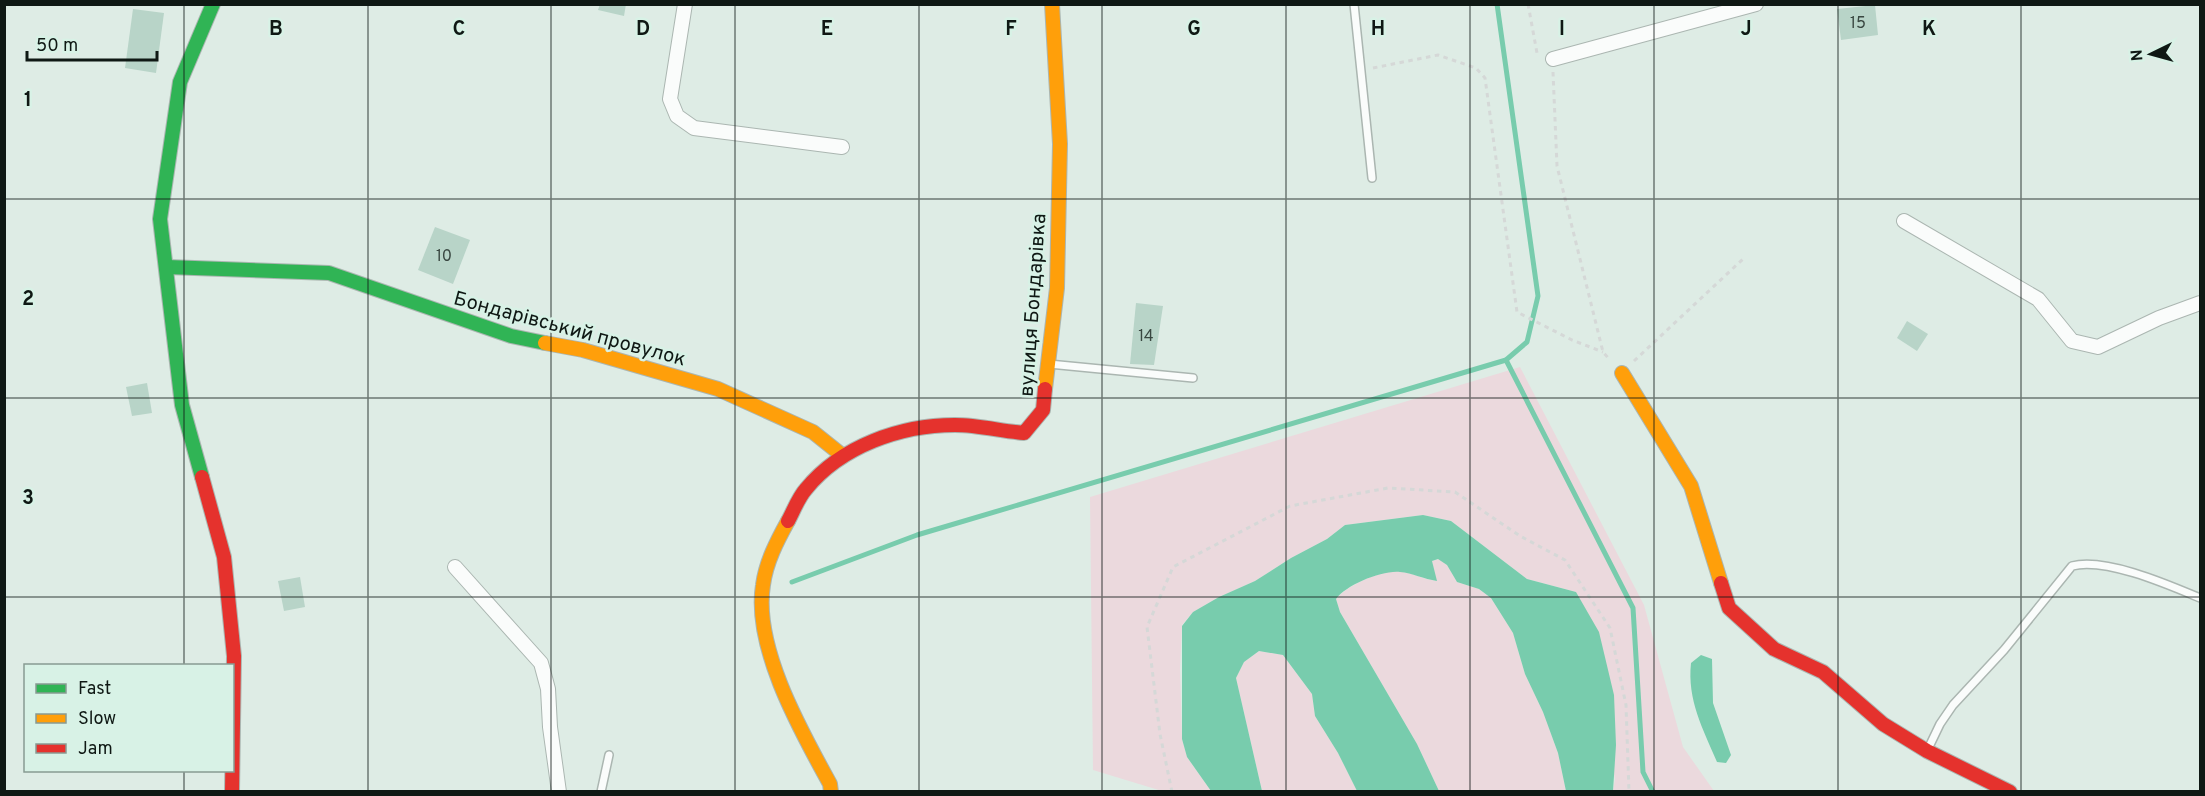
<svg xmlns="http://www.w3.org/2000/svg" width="2205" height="796" font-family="Overpass,sans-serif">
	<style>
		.green { fill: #ebd9dd }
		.water { fill: #78ccad }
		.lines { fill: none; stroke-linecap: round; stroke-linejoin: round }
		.stream { stroke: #78ccad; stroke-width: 5 }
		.building { fill: #b8d4c8 }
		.lane-casing { stroke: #abb6b1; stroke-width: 10 }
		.street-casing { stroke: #abb6b1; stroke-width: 16 }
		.fast-casing { stroke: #abb6b1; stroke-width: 16 }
		.slow-casing { stroke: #abb6b1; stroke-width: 16 }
		.jam-casing { stroke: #abb6b1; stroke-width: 16 }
		.path { stroke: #d5d8d7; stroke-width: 3; stroke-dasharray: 4.5 4.5; stroke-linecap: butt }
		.lane { stroke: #fafcfb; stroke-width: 7 }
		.street { stroke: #fafcfb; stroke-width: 14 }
		.fast { stroke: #30b455; stroke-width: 14 }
		.slow { stroke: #ff9f0a; stroke-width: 14 }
		.jam { stroke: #e5322d; stroke-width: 14 }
		.grid { fill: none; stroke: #0f1814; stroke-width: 1.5; stroke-opacity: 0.55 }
		.labels { text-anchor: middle; stroke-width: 5; stroke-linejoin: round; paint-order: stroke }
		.number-label { font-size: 16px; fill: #394741 }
		.street-label { font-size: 20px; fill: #0f1814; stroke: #d8f2e6 }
		.grid-label { font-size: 20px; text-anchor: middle; font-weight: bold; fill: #0f1814; stroke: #d8f2e6; stroke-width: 5; stroke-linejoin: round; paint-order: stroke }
	</style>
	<rect width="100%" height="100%" fill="#deece5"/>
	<g class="green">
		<polygon points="1520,367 1644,605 1683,747 1714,791 1613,791 1615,779 1576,592 1527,579 1451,521 1423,515 1345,525 1327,539 1291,558 1255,581 1219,597 1193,612 1182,625 1180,669 1182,739 1187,757 1211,791 1162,791 1093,770 1090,497"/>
		<path d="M1439 559 1447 565 1457 582 1479 589 1491 598 1513 633 1525 674 1543 712 1558 753 1566 791H1439L1417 744 1340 612 1336 599C1347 585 1382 570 1399 571 1411 573 1424 579 1436 581L1432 561Z"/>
		<polygon points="1259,651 1283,655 1312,694 1315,716 1338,753 1357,791 1262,791 1236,678 1244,662"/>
	</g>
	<g class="water">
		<path d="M1423 515 1451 521 1527 579 1576 592 1599 632 1614 695 1616 745 1613 791H1566L1558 753 1543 712 1525 674 1513 633 1491 598 1479 589 1457 582 1447 565 1438 559 1432 561 1437 581C1424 579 1412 573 1400 572 1382 570 1346 585 1336 599L1340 612 1417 744 1439 791H1357L1338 753 1315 716 1312 694 1283 655 1259 651 1244 662 1236 678 1262 791H1211L1187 757 1182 739V626L1193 612 1219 597 1255 581 1291 558 1327 539 1345 525Z"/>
		<path d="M1701 655 1712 659 1713 703 1731 755 1726 763 1717 762C1703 729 1687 700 1691 663Z"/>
	</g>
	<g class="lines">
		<g class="stream">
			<polyline points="1506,360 1633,608 1643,772 1653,792"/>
			<polyline points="792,582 917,535 1506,360 1527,342 1538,296 1497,4"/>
		</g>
	</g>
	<g class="building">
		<polygon points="600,4 626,4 624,16 598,10"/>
		<polygon points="1875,5 1878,35 1841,40 1837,9"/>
		<polygon points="133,9 164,13 156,73 125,68"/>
		<polygon points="435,227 470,240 453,284 418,270"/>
		<polygon points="1136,303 1163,306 1154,365 1130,364"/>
		<polygon points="1907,321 1928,334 1917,351 1897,338"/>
		<polygon points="147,383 152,413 132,416 126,387"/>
		<polygon points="300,577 305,607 284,611 278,581"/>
	</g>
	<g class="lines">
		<g class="lane-casing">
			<g id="lane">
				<polyline points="1354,4 1372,178"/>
				<polyline points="1049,364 1193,378"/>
				<path d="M1928 749 1940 724 1953 705 2004 650 2072 566C2105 557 2169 585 2200 598"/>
				<polyline points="601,792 609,755"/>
			</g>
		</g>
		<g class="street-casing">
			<g id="street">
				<polyline points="685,4 670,99 677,116 694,128 842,147"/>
				<polyline points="1553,59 1756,4"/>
				<polyline points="1904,221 2038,299 2072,341 2098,347 2159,318 2200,303"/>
				<polyline points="455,567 541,663 548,689 550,727 559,792"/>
			</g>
		</g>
		<g class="fast-casing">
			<g id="fast">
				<polyline points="167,267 329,273 511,336 545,343"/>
				<polyline points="202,477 182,405 160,219 180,82 213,4"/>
			</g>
		</g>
		<g class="slow-casing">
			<g id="slow">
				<polyline points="545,343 583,350 718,389 813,432 843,456"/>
				<polyline points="1622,373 1691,486 1721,583"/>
				<polyline points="1045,389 1057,288 1060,144 1052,4"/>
				<path d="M788 521C777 541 766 562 763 585 753 647 801 731 830 784L831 792"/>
			</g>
		</g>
		<g class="jam-casing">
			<g id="jam">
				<polyline points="202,477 224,557 234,656 232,792"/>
				<path d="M788 521C794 510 798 498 806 489 841 446 901 425 955 425 978 425 1001 431 1024 433L1043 410 1045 389"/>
				<polyline points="1721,583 1729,608 1774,649 1823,672 1883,724 1927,751 2010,792"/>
			</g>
		</g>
		<g class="path">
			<polyline points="1528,4 1537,53 1539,54"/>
			<polyline points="1373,68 1438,55 1476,68 1485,78 1517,312 1572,340 1603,352"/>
			<polyline points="1553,72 1557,166 1603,352 1610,360"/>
			<polyline points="1634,361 1743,259"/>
			<polyline points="1172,792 1160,734 1147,627 1173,567 1290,506 1388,488 1455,492 1520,536 1565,560 1610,628 1626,705 1629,792"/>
		</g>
		<use href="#lane" class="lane"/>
		<use href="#street" class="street"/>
		<use href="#fast" class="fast"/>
		<use href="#slow" class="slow"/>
		<use href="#jam" class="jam"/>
	</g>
	<path class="grid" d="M184 4V666M368 4V792M551 4V792M735 4V792M919 4V792M1102 4V792M1286 4V792M1470 4V792M1654 4V792M1838 4V792M2021 4V792M4 199H2200M4 398H2200M4 597H2200M184 770V792"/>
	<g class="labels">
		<g class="number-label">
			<text x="1858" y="28">15</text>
			<text x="444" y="261">10</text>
			<text x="1146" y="341">14</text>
		</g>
		<g class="street-label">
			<text transform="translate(1032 305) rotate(-86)" y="7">вулиця Бондарівка</text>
			<text transform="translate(570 328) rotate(15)" y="7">Бондарівський провулок</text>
		</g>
	</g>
	<g class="grid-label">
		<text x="276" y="35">B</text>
		<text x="459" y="35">C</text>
		<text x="643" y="35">D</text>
		<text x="827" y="35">E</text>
		<text x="1011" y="35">F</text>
		<text x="1194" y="35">G</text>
		<text x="1378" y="35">H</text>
		<text x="1562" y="35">I</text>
		<text x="1746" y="35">J</text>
		<text x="1929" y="35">K</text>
		<text x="28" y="106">1</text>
		<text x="28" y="305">2</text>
		<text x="28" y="504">3</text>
	</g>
	<rect width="2205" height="796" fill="none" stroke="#0f1814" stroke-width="12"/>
	<rect x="24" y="664" width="210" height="108" fill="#d8f2e6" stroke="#889b92" stroke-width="1.5"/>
	<rect x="36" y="684" width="30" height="9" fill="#30b455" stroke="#889b92" stroke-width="1.5"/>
	<text x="78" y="694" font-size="18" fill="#0f1814">Fast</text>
	<rect x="36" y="714" width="30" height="9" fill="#ff9f0a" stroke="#889b92" stroke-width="1.5"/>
	<text x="78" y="724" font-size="18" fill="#0f1814">Slow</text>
	<rect x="36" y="744" width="30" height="9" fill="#e5322d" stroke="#889b92" stroke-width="1.5"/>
	<text x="78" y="754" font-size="18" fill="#0f1814">Jam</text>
	<g transform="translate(2151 54) rotate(265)" stroke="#d8f2e6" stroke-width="4.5" paint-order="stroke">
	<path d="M0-4.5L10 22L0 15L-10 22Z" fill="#0f1814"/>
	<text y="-9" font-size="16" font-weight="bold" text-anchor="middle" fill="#0f1814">N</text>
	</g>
	<path d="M27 51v9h130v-9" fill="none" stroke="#0f1814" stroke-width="3"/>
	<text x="36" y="51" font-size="18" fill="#0f1814" stroke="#d8f2e6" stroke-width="4.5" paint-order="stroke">50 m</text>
</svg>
